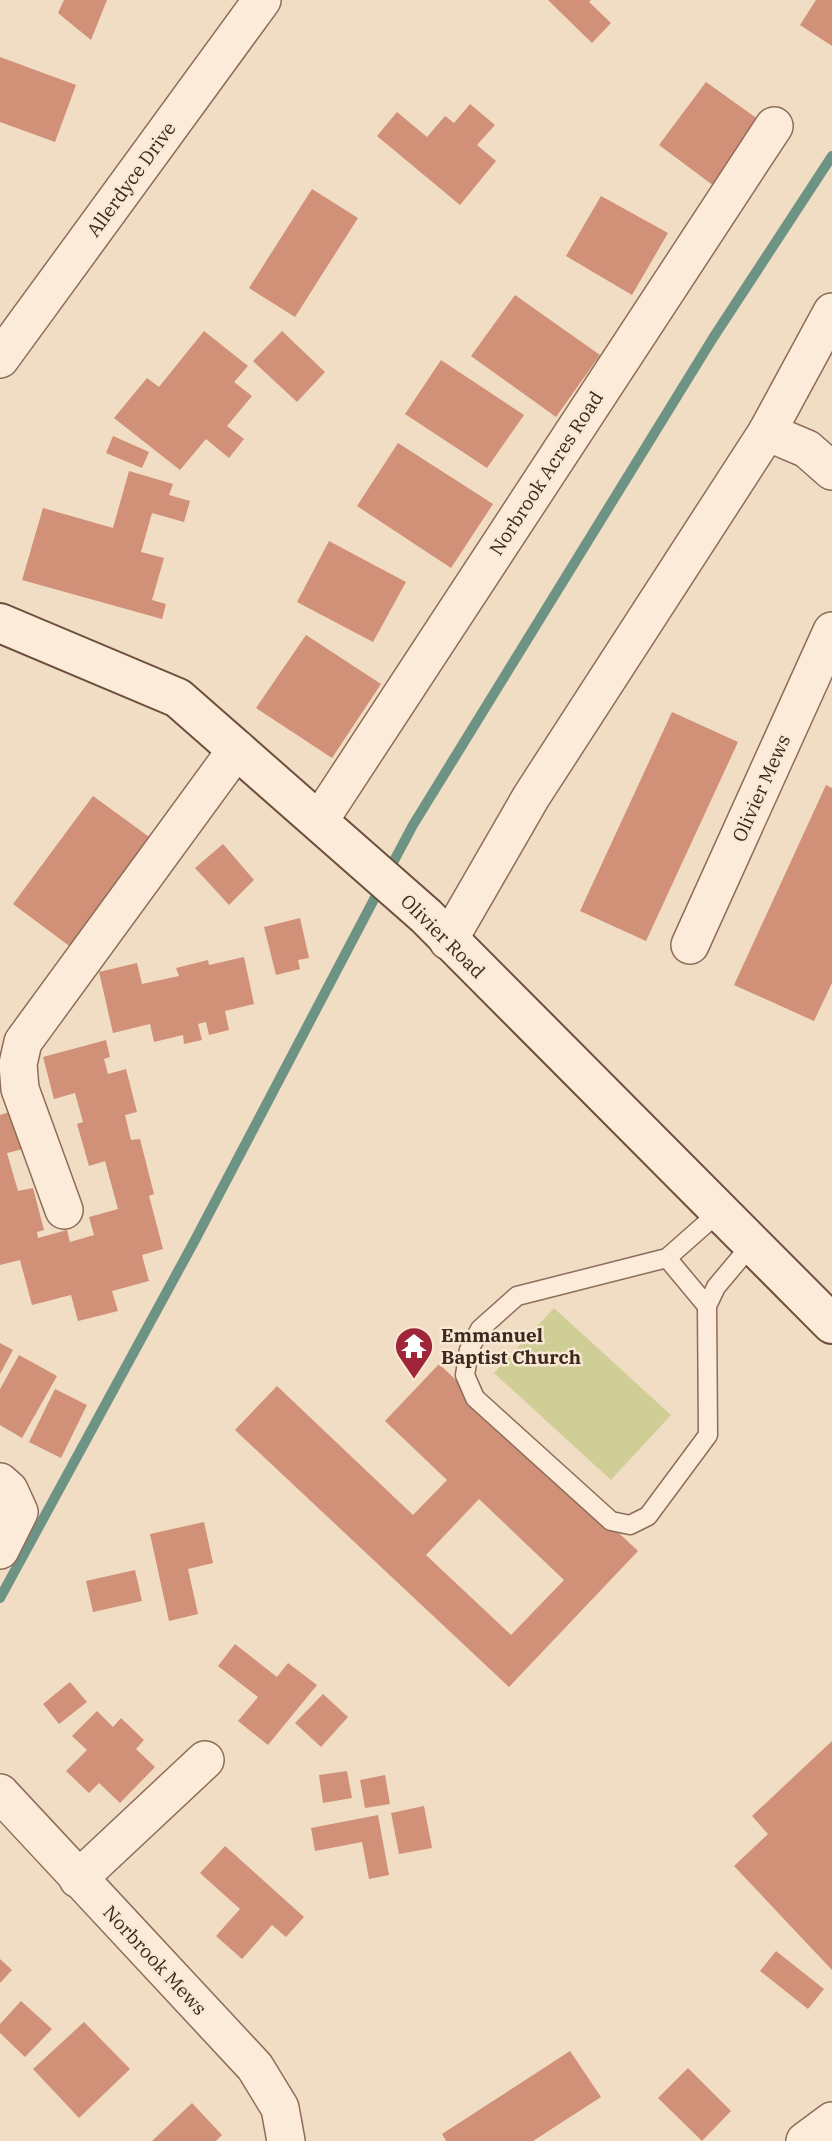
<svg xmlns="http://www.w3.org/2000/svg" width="832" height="2141" font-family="'IBM Plex Serif',serif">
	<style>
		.green { fill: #d0ce97 }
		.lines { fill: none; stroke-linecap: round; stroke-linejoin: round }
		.stream { stroke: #6c9383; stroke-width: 10 }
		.building { fill: #d19078; fill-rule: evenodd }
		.service-casing { stroke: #8d6d59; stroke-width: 21 }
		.minor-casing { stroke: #8d6d59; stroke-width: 40 }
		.secondary-casing { stroke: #6e4e3c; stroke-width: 42 }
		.service { stroke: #fbebd8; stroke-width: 18 }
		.minor { stroke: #fbebd8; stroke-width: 37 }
		.secondary { stroke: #fbebd8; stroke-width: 38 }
		.labels { text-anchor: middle; stroke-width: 5; stroke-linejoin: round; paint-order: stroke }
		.street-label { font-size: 19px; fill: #3c281e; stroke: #f8e8d4 }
		.poi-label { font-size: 19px; font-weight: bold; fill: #3c281e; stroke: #f8e8d4; text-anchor: start }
	</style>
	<rect width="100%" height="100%" fill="#f1ddc4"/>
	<polygon class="green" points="554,1308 671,1415 611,1480 494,1373"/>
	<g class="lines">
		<g class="stream">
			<polyline points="388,872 413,825 713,338 832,156"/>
			<polyline points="0,1598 195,1240 381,886"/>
		</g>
	</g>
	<g class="building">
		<polygon points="64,0 107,0 91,40 58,13"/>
		<polygon points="548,0 591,0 589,2 611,23 592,43"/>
		<polygon points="816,0 832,0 832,46 800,25"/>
		<polygon points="0,57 76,85 55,142 0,122"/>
		<polygon points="706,82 762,122 714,186 659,145"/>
		<polygon points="470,104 495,125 477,145 496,161 460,205 377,136 397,112 427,137 445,116 454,123"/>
		<polygon points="312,189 358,218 295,317 249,288"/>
		<polygon points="601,196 668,233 632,295 566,256"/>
		<polygon points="515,295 600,355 556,417 471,356"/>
		<polygon points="204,331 248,366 234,382 252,396 227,426 244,439 229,458 206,439 180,470 114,418 147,378 159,387"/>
		<polygon points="282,331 325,372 297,402 253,361"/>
		<polygon points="441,360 524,415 487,468 405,414"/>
		<polygon points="113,436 149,452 142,468 106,453"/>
		<polygon points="398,443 493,504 451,568 357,506"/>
		<polygon points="129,471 173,484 169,495 190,501 184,522 152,513 141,552 164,558 152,600 166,604 162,619 22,580 43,508 113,528"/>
		<polygon points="329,541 406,582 373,642 297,602"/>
		<polygon points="306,635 381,684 332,758 256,708"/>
		<polygon points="672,712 738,742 646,941 580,911"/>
		<polygon points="826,785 832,788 832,983 814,1021 734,985"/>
		<polygon points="93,796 152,839 72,948 13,904"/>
		<polygon points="223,844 254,880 229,905 195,868"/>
		<polygon points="300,918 309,958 298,960 300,969 276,975 264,927"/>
		<polygon points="244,957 254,1004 225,1011 229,1030 209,1035 206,1022 198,1024 202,1040 184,1044 183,1035 154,1042 150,1024 113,1033 99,972 137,963 142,984 179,976 176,968 208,960 209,965"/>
		<polygon points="106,1040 110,1057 104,1059 108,1074 126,1069 137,1112 125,1115 131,1140 140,1139 154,1194 149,1196 163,1249 142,1255 149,1281 112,1291 118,1311 78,1321 71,1295 32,1305 20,1260 0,1265 0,1115 13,1111 23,1149 7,1153 18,1191 33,1188 44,1230 37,1232 38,1238 67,1230 70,1242 94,1235 89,1217 118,1209 105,1161 89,1166 77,1124 83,1122 75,1093 54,1099 43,1057"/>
		<polygon points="0,1343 13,1350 0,1374"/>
		<polygon points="19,1355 57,1376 22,1438 0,1425 0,1389"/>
		<path d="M439 1364 638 1551 509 1687 235 1430 277 1386 413 1515 447 1480 385 1421ZM479 1499 564 1580 511 1635 426 1555Z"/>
		<polygon points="55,1389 87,1405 61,1458 29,1442"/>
		<polygon points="204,1522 213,1563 188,1569 198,1614 169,1621 150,1534"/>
		<polygon points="135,1570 142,1601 93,1612 86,1581"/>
		<polygon points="235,1644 277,1677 288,1663 317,1685 268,1745 238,1721 258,1697 218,1666"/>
		<polygon points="70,1682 87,1702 59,1724 43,1704"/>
		<polygon points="323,1694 348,1717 321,1747 295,1723"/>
		<polygon points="97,1711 113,1727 121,1718 144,1740 136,1749 155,1767 120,1803 99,1783 89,1793 66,1771 87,1750 72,1736"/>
		<polygon points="832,1741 832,1970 734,1866 768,1834 752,1816"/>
		<polygon points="347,1771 352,1798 323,1803 319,1775"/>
		<polygon points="385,1775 390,1804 365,1808 360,1780"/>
		<polygon points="424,1806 432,1848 399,1854 391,1813"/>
		<polygon points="378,1815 389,1875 369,1879 362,1842 315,1851 311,1828"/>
		<polygon points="225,1846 304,1917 286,1937 272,1925 242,1959 216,1936 240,1909 200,1873"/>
		<polygon points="776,1951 824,1989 808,2009 760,1971"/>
		<polygon points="0,1959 12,1970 0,1983"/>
		<polygon points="21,2001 52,2029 25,2057 0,2033 0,2024"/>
		<polygon points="84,2022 130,2069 79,2118 33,2069"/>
		<polygon points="570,2051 601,2097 533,2141 446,2141 442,2134"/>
		<polygon points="688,2068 731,2111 702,2141 658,2098"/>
		<polygon points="192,2103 222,2135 216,2141 152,2141"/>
	</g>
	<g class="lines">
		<g class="service-casing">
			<g id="service">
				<polyline points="719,1212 667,1258 517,1296 480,1329 469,1350 465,1375 475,1398 611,1521 630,1525 648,1516 708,1435 707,1306 716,1287 752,1244"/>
				<polyline points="667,1258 707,1306"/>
			</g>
		</g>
		<g class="minor-casing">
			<g id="minor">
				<polyline points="0,359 262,0"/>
				<polyline points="767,432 807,449 832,471"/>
				<polyline points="319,821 774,126"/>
				<polyline points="448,941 531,797 767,432 832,312"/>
				<polyline points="690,945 832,631"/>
				<polyline points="64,1210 20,1089 18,1064 23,1042 237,749"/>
				<polyline points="0,1482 9,1490 19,1512 0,1550"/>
				<polyline points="0,1793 255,2067 280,2108 286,2141"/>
				<polyline points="78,1879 205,1760"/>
				<polyline points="805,2141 832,2121"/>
			</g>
		</g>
		<g class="secondary-casing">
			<polyline id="secondary" points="0,623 178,698 426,916 832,1324"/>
		</g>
		<use href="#service" class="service"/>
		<use href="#minor" class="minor"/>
		<use href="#secondary" class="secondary"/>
	</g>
	<defs>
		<g id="temple-pin" transform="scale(2.0125)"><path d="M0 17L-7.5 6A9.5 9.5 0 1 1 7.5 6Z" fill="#9f2538" stroke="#f8e8d4"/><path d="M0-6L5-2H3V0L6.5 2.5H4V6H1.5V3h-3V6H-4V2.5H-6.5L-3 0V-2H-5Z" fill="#fff"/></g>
	</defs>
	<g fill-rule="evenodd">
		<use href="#temple-pin" x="414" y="1346"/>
	</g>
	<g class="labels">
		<g class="street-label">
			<text transform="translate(131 179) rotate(-54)" y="7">Allerdyce Drive</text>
			<text transform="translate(546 473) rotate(-57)" y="7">Norbrook Acres Road</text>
			<text transform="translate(761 788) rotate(-66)" y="7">Olivier Mews</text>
			<text transform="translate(443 936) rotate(45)" y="7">Olivier Road</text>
			<text transform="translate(155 1960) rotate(47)" y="7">Norbrook Mews</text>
		</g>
		<g class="poi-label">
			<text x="441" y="1342">Emmanuel<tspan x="441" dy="22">Baptist Church</tspan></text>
		</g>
	</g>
</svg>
